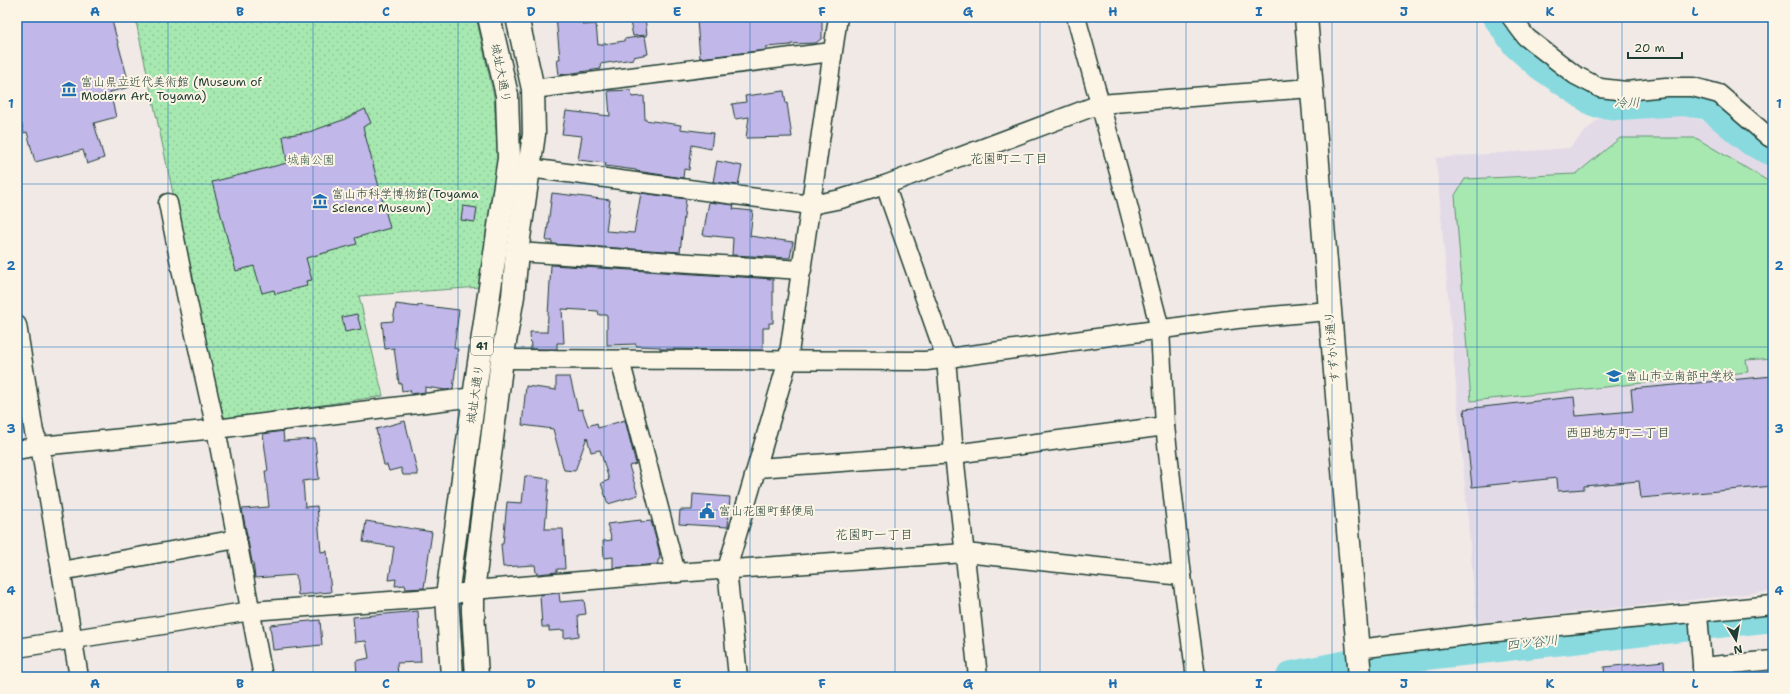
<svg xmlns="http://www.w3.org/2000/svg" width="1790" height="694" font-family="'Shantell Sans','Klee One',sans-serif">
	<style>
		.built { fill: #e2dae7 }
		.park { fill: url(#park-dots); stroke: #639272 }
		.pitch { fill: #a7e8b1; stroke: #639272 }
		.lines { fill: none; stroke-linecap: round; stroke-linejoin: round }
		.river { stroke: #89dadf; stroke-width: 32 }
		.building { fill: #c1b7e8; stroke: #1f3d34 }
		.street-casing { stroke: #1f3d34; stroke-width: 21 }
		.secondary-casing { stroke: #1f3d34; stroke-width: 25 }
		.highway-casing { stroke: #1f3d34; stroke-width: 25 }
		.street { stroke: #fcf5e5; stroke-width: 18 }
		.secondary { stroke: #fcf5e5; stroke-width: 22 }
		.highway { stroke: #fcf5e5; stroke-width: 22 }
		.grid { fill: none; stroke: #1f6fb2; stroke-width: 1; stroke-opacity: 0.55 }
		.labels { text-anchor: middle; stroke-width: 4; stroke-linejoin: round; paint-order: stroke }
		.shield { fill: #fcf5e5; stroke: #617469; stroke-width: 1 }
		.shield-label { font-size: 11px; font-weight: bold; fill: #1f3d34 }
		.street-label { font-size: 12px; fill: #1f3d34; stroke: #fcf5e5 }
		.poi-label { font-size: 12px; fill: #1f3d34; stroke: #fcf5e5; text-anchor: start }
		.park-label { font-size: 12px; fill: #3a5f4d; stroke: #fcf5e5 }
		.water-label { font-size: 13px; font-style: italic; fill: #345c56; stroke: #fcf5e5 }
		.neighbourhood-label { font-size: 13px; fill: #1f3d34; stroke: #fcf5e5 }
		.neatline { fill: none; stroke: #1f6fb2; stroke-width: 1.5 }
		.grid-label { font-size: 13px; text-anchor: middle; font-weight: bold; fill: #1f6fb2 }
	</style>
	<defs>
		<pattern id="park-dots" width="8" height="8" patternUnits="userSpaceOnUse"><rect width="8" height="8" fill="#a7e8b1"/><path d="M2 2h.1M6 6h.1" fill="none" stroke="#8fc899" stroke-width="1.8" stroke-linecap="round"/></pattern>
	</defs>
	<rect width="100%" height="100%" fill="#f0e9e6"/>
	<filter id="ink" filterUnits="userSpaceOnUse"><feTurbulence type="fractalNoise" baseFrequency=".025" numOctaves="2"/><feDisplacementMap in="SourceGraphic" scale="8" xChannelSelector="R" yChannelSelector="G"/><feConvolveMatrix kernelMatrix="1 2 1 2 8 2 1 2 1" color-interpolation-filters="sRGB"/></filter>
	<g filter="url(#ink)">
		<polygon class="built" points="1679,113 1713,124 1773,161 1773,591 1477,623 1436,158 1569,148 1600,117"/>
		<polygon class="park" points="135,17 476,17 494,97 498,159 480,287 359,296 383,396 227,419 220,412"/>
		<polygon class="pitch" points="1620,138 1696,138 1773,184 1773,358 1746,360 1748,372 1471,401 1455,195 1465,179 1576,174"/>
		<g class="lines">
			<g class="river">
				<polyline points="1499,17 1518,44 1542,65 1595,101 1619,104 1683,100 1709,104 1752,140 1773,150"/>
				<polyline points="1292,677 1389,658 1773,616"/>
			</g>
		</g>
		<g class="building">
			<polygon points="17,17 111,17 130,87 110,92 116,117 94,123 104,158 87,164 83,150 35,162 27,132 24,133 17,106"/>
			<polygon points="556,17 581,17 583,25 596,24 598,45 624,41 624,39 645,36 648,54 633,57 633,59 600,64 601,69 559,75 557,59 560,59"/>
			<polygon points="629,17 645,17 647,35 633,36"/>
			<polygon points="760,17 822,17 822,38 816,43 791,44 791,45 766,47 766,50 700,58 697,21"/>
			<polygon points="631,90 632,97 644,96 645,120 681,125 680,129 713,133 711,149 692,145 689,170 684,169 683,178 636,171 636,170 605,166 606,163 578,160 582,136 562,134 566,111 610,116 608,91"/>
			<polygon points="784,91 786,104 787,103 792,137 746,138 749,117 735,119 732,104 746,102 745,96"/>
			<polygon points="365,109 371,123 363,127 390,228 355,238 357,244 306,258 312,280 306,281 307,286 275,294 274,290 262,293 254,266 236,271 212,182 287,163 283,136 309,132 343,120"/>
			<polygon points="717,161 742,166 738,185 713,182"/>
			<polygon points="552,193 610,200 606,231 634,233 641,193 686,199 680,252 552,244 552,241 546,241"/>
			<polygon points="709,202 734,205 733,209 753,211 750,236 793,242 790,258 732,255 733,238 703,235"/>
			<polygon points="463,206 477,208 475,222 461,220"/>
			<polygon points="551,265 773,279 773,323 769,323 769,328 763,328 763,350 660,349 660,347 636,346 636,344 607,345 607,315 599,315 598,311 562,309 564,343 557,343 557,349 531,349 530,332 547,332"/>
			<polygon points="396,304 418,307 418,305 459,310 454,348 458,349 453,389 446,390 425,387 425,392 411,394 410,390 402,391 401,383 399,384 394,348 385,349 382,322 393,321"/>
			<polygon points="357,314 361,329 345,332 342,317"/>
			<polygon points="1773,376 1773,486 1641,498 1639,481 1584,486 1584,489 1558,491 1557,478 1472,487 1464,409 1574,397 1576,416 1633,411 1631,389"/>
			<polygon points="556,377 570,377 578,410 582,409 588,426 597,423 598,428 625,420 636,464 629,466 638,495 608,504 601,483 609,480 600,450 591,452 587,437 575,471 564,470 553,429 522,425 526,386 556,390"/>
			<polygon points="405,421 418,475 403,475 401,468 389,471 387,465 384,465 376,429"/>
			<polygon points="283,431 284,441 315,439 319,479 303,481 305,507 317,506 321,552 327,551 331,592 298,595 296,575 255,578 253,562 252,562 242,509 269,507 265,471 268,471 263,434"/>
			<polygon points="525,476 549,479 545,529 563,529 565,569 557,569 557,572 538,574 536,573 535,565 503,567 501,544 503,544 507,502 522,503"/>
			<polygon points="693,494 730,497 728,527 679,524 680,510 692,510"/>
			<polygon points="641,520 641,522 651,521 659,550 660,559 658,560 658,564 613,568 613,557 604,558 603,541 612,540 607,524"/>
			<polygon points="366,521 432,532 424,588 406,589 405,585 395,586 396,579 389,580 394,547 363,542"/>
			<polygon points="559,593 560,602 584,600 586,614 578,615 579,636 564,638 564,630 549,631 549,627 542,627 540,595"/>
			<polygon points="418,611 421,662 397,663 398,677 357,677 356,661 369,658 366,641 355,642 353,617"/>
			<polygon points="320,620 322,645 273,650 270,625"/>
			<polygon points="1664,661 1665,677 1605,677 1604,667"/>
		</g>
		<g class="lines">
			<g class="street-casing">
				<g id="street">
					<polyline points="1076,17 1125,194 1160,329 1165,426 1182,576 1196,677"/>
					<polyline points="1511,17 1526,37 1575,75 1600,88 1626,91 1666,87 1693,87 1719,94 1769,137 1773,139"/>
					<polyline points="533,89 832,52"/>
					<polyline points="529,168 811,205 841,199 885,185 1100,104 1311,88"/>
					<polyline points="885,185 946,358 954,454 978,677"/>
					<polyline points="168,203 186,294 216,429 263,677"/>
					<polyline points="517,252 802,270"/>
					<polyline points="17,325 34,432 40,446 79,677"/>
					<polyline points="502,359 926,361 1237,319 1329,311"/>
					<polyline points="620,360 676,573"/>
					<polyline points="17,450 40,446 216,429 474,397"/>
					<polyline points="757,468 954,454 1165,426"/>
					<polyline points="61,571 237,539"/>
					<polyline points="1698,614 1703,677"/>
					<polyline points="17,648 251,611 432,598 485,589 676,573 965,553 1182,576"/>
					<polyline points="1358,649 1487,633 1773,605"/>
					<polyline points="1702,667 1773,660"/>
					<polyline points="738,677 727,569 788,360 838,17"/>
				</g>
			</g>
			<g class="secondary-casing">
				<polyline id="secondary" points="1306,17 1360,677"/>
			</g>
			<g class="highway-casing">
				<g id="highway">
					<polyline points="452,677 447,596 474,397 509,158 507,95 489,17"/>
					<polyline points="477,677 473,612 473,591 502,359 513,296 517,252 534,134 533,89 517,17"/>
				</g>
			</g>
			<use href="#street" class="street"/>
			<use href="#secondary" class="secondary"/>
			<use href="#highway" class="highway"/>
		</g>
	</g>
	<path class="grid" d="M168 17V677M313 17V677M458 17V677M604 17V677M750 17V677M895 17V677M1040 17V677M1186 17V677M1332 17V677M1477 17V677M1622 17V677M17 184H1773M17 347H1773M17 510H1773"/>
	<defs>
		<g id="museum-bare" transform="scale(1.2)"><path d="M0-6L6-3V-2H-6V-3ZM-5-1h2V3h-2ZM-1-1h2V3h-2ZM3-1h2V3H3ZM-6 4H6V6H-6Z" fill="#1f6fb2" stroke="#fcf5e5" stroke-width="2.5" paint-order="stroke"/></g>
		<g id="school-bare" transform="scale(1.2)"><path d="M0-5L7-2L0 1L-7-2ZM-4 1L0 2.5L4 1V4Q0 6-4 4Z" fill="#1f6fb2" stroke="#fcf5e5" stroke-width="2.5" paint-order="stroke"/></g>
		<g id="civic-bare" transform="scale(1.2)"><path d="M-.6-6.5H3V-4.5H.6V-3L4-1V1h2V6H-6V1h2V-1L-.6-3ZM-1.2 2.5V6h2.4V2.5Z" fill="#1f6fb2" stroke="#fcf5e5" stroke-width="2.5" paint-order="stroke"/></g>
	</defs>
	<g fill-rule="evenodd">
		<use href="#museum-bare" x="69" y="89"/>
		<use href="#museum-bare" x="320" y="201"/>
		<use href="#school-bare" x="1614" y="376"/>
		<use href="#civic-bare" x="707" y="511"/>
	</g>
	<g class="labels">
		<rect class="shield" x="471" y="337" width="22" height="18" rx="3"/>
		<g class="shield-label">
			<text x="482" y="350">41</text>
		</g>
		<g class="street-label">
			<text transform="translate(501 73) rotate(79)" y="4">城址大通り</text>
			<text transform="translate(1332 347) rotate(-95)" y="4">すずかけ通り</text>
			<text transform="translate(475 394) rotate(-82)" y="4">城址大通り</text>
		</g>
		<g class="poi-label">
			<text x="81" y="86">富山県立近代美術館 (Museum of<tspan x="81" dy="14">Modern Art, Toyama)</tspan></text>
			<text x="332" y="198">富山市科学博物館(Toyama<tspan x="332" dy="14">Science Museum)</tspan></text>
			<text x="1626" y="380">富山市立南部中学校</text>
			<text x="719" y="515">富山花園町郵便局</text>
		</g>
		<g class="park-label">
			<text x="311" y="164">城南公園</text>
		</g>
		<g class="water-label">
			<text transform="translate(1627 102) rotate(-1)" y="5">冷川</text>
			<text transform="translate(1532 642) rotate(-6)" y="5">四ツ谷川</text>
		</g>
		<g class="neighbourhood-label">
			<text x="1009" y="163">花園町二丁目</text>
			<text x="1618" y="437">西田地方町二丁目</text>
			<text x="874" y="539">花園町一丁目</text>
		</g>
	</g>
	<rect width="1790" height="694" fill="none" stroke="#fcf5e5" stroke-width="44"/>
	<g transform="translate(1736 640) rotate(169)" stroke="#fcf5e5" stroke-width="3" paint-order="stroke">
	<path d="M0-3L7 15L0 10L-7 15Z" fill="#1f3d34"/>
	<text y="-6" font-size="11" font-weight="bold" text-anchor="middle" fill="#1f3d34">N</text>
	</g>
	<path d="M1628 52v6h54v-6" fill="none" stroke="#1f3d34" stroke-width="2"/>
	<text x="1634" y="52" font-size="12" fill="#1f3d34" stroke="#fcf5e5" stroke-width="3" paint-order="stroke">20 m</text>
	<rect x="22" y="22" width="1746" height="650" class="neatline"/>
	<g class="grid-label">
		<text x="95" y="16">A</text>
		<text x="240" y="16">B</text>
		<text x="386" y="16">C</text>
		<text x="531" y="16">D</text>
		<text x="677" y="16">E</text>
		<text x="822" y="16">F</text>
		<text x="968" y="16">G</text>
		<text x="1113" y="16">H</text>
		<text x="1259" y="16">I</text>
		<text x="1404" y="16">J</text>
		<text x="1550" y="16">K</text>
		<text x="1695" y="16">L</text>
		<text x="11" y="108">1</text>
		<text x="1779" y="108">1</text>
		<text x="11" y="270">2</text>
		<text x="1779" y="270">2</text>
		<text x="11" y="433">3</text>
		<text x="1779" y="433">3</text>
		<text x="11" y="595">4</text>
		<text x="1779" y="595">4</text>
		<text x="95" y="688">A</text>
		<text x="240" y="688">B</text>
		<text x="386" y="688">C</text>
		<text x="531" y="688">D</text>
		<text x="677" y="688">E</text>
		<text x="822" y="688">F</text>
		<text x="968" y="688">G</text>
		<text x="1113" y="688">H</text>
		<text x="1259" y="688">I</text>
		<text x="1404" y="688">J</text>
		<text x="1550" y="688">K</text>
		<text x="1695" y="688">L</text>
	</g>
</svg>
